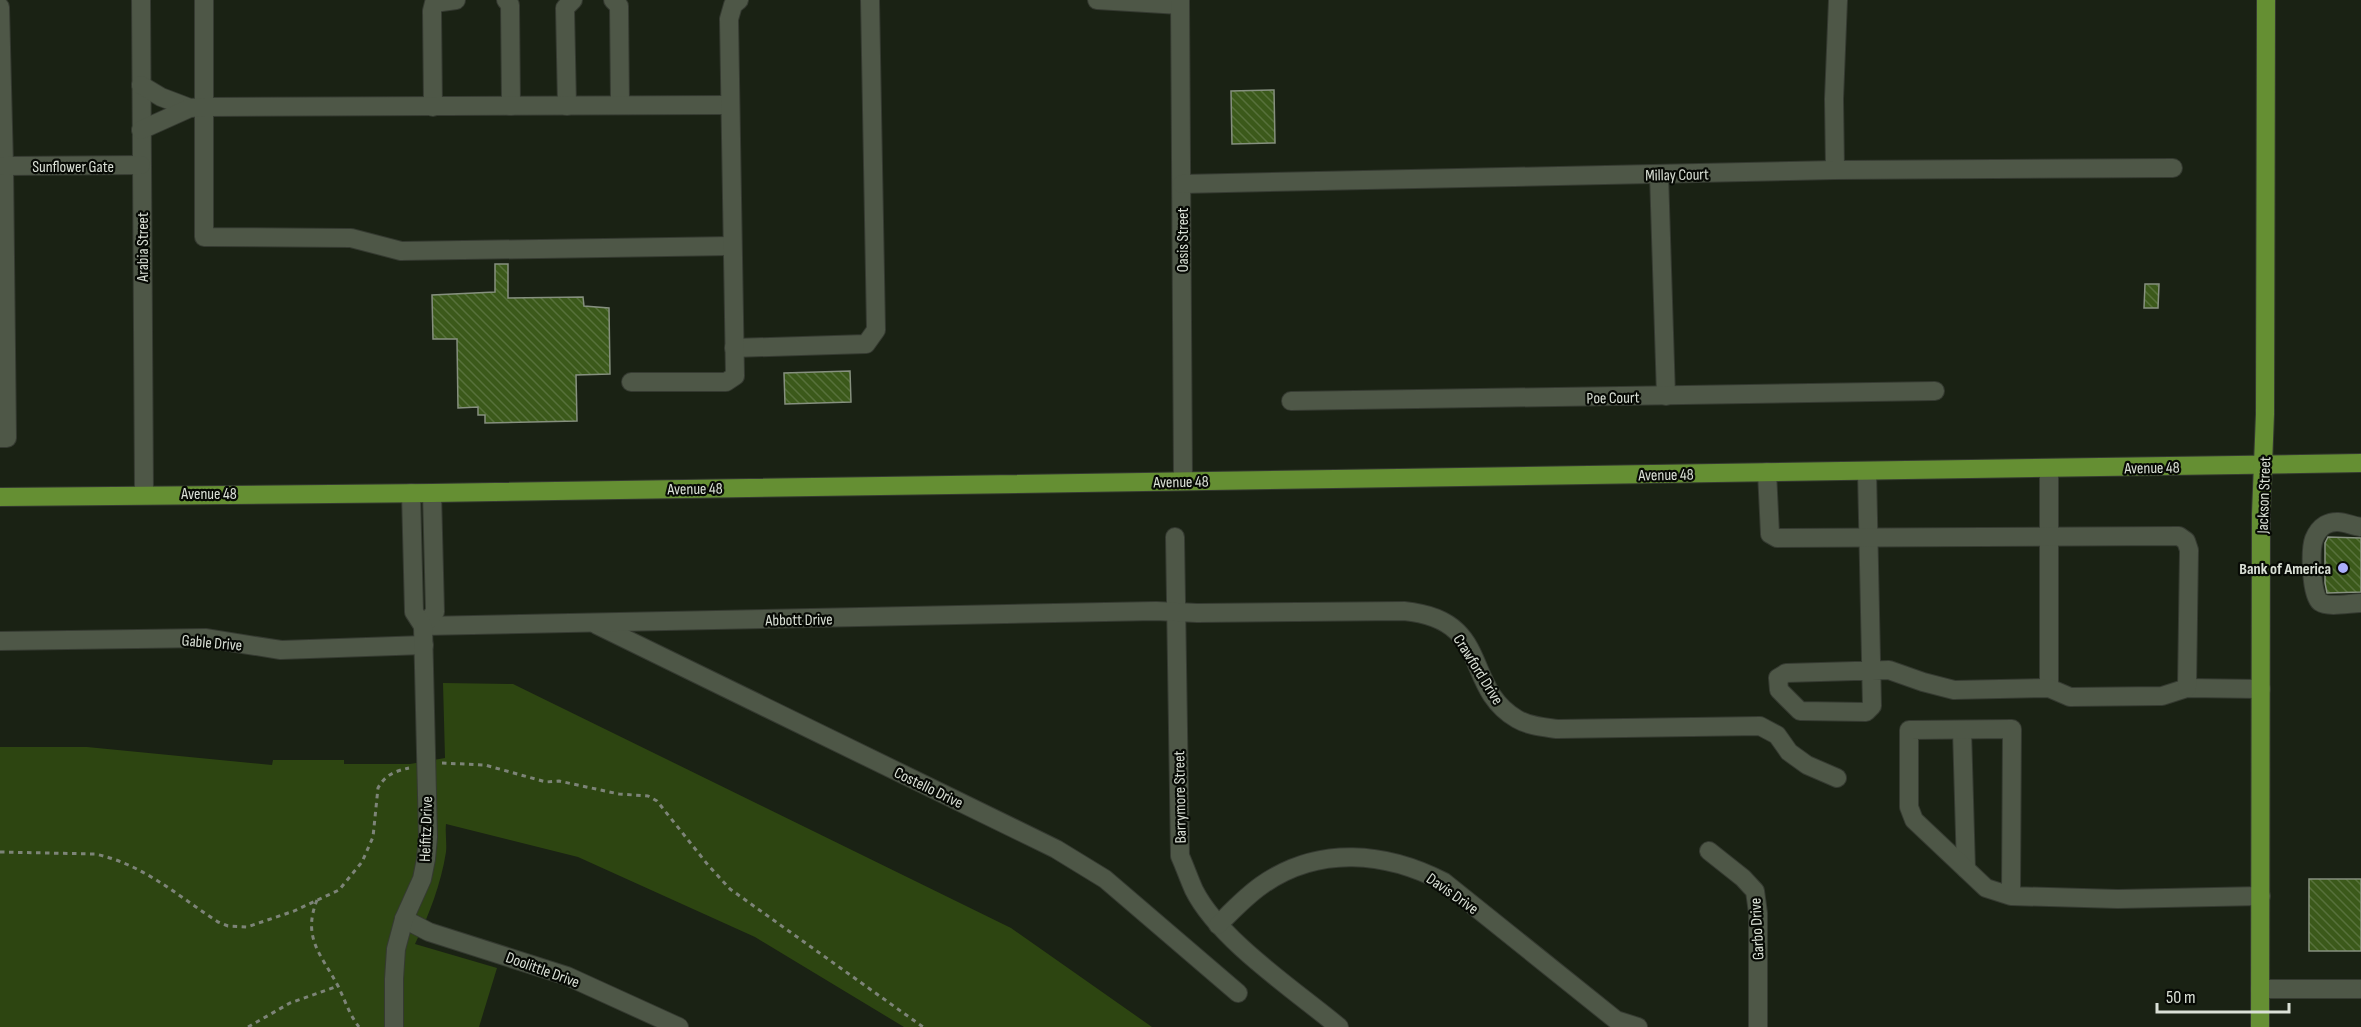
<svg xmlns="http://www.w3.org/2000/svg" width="2361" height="1027" font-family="'Sofia Sans Condensed',sans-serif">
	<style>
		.grass { fill: #2d4511 }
		.building { fill: url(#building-back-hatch); stroke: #86907f; stroke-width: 1.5 }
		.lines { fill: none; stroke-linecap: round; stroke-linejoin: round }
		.minor-casing { stroke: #353a31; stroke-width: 20 }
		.major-casing { stroke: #353a31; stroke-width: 20 }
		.path { stroke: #7d8478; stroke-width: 3; stroke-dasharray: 4.5 4.5; stroke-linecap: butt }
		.minor { stroke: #4e5747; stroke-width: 18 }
		.major { stroke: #658f33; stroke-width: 18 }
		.poi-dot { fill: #abaffb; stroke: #070a05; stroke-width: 2 }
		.labels { text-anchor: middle; stroke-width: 4.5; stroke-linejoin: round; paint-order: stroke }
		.street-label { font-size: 16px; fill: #dae0d6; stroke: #070a05 }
		.poi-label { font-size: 16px; font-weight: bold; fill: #dae0d6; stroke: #070a05; text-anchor: end }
	</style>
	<defs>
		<pattern id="building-back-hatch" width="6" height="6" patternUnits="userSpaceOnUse" patternTransform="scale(1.5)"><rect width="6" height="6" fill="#3b591a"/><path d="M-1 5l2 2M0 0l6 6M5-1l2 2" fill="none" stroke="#57713b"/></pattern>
	</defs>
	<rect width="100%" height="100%" fill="#1a2214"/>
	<path class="grass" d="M443 683 513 684 1011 928 1152 1027H904L755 937 578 857 446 824C445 833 447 843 446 852 441 884 429 915 415 944L497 968 479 1027H0V747H87L272 765 273 760H344V764H410L445 758Z"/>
	<g class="building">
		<polygon points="1274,90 1275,143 1232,144 1231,91"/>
		<polygon points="495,264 508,264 508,298 583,297 584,306 609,308 610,374 576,375 577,421 485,423 485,415 478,415 478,407 458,408 457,339 433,339 432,295 495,292"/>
		<polygon points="2145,284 2159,284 2158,308 2144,308"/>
		<polygon points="850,371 851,402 785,404 784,373"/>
		<polygon points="2328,537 2361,538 2361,592 2327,593 2325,583 2325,543"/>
		<rect x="2309" y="879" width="52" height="72"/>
	</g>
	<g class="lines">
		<g class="minor-casing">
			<g id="minor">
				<polyline points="141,0 144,494"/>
				<polyline points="204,0 204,237 351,238 401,251 732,246"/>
				<polyline points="506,0 510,5 511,106"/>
				<polyline points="613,0 619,6 620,105"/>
				<polyline points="1097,0 1180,5"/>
				<polyline points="1180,0 1183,480"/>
				<polyline points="0,7 4,166 7,438 0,438"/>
				<polyline points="141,85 161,97 190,108"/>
				<polyline points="567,106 565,8 573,0"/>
				<polyline points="433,107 432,11 434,3 456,0"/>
				<polyline points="141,130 190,108 205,107 729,105"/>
				<polyline points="4,166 141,165"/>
				<polyline points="1835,170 1834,99 1838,0"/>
				<polyline points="1659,174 1666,396"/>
				<polyline points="1182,184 1835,170 2173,168"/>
				<polyline points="734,348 866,344 876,330 870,0"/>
				<polyline points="631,382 726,382 735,376 729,19 733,5 739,0"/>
				<polyline points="1291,401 1935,391"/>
				<polyline points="2049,469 2049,688"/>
				<polyline points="1867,471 1872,706 1866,712 1800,711 1779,690 1778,678 1786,673 1889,670 1923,682 1954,690 2049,688 2070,697 2162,696 2187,688 2261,689"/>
				<polyline points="1767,472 1770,534 1777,538 2179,536 2186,541 2189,550 2187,688"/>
				<path d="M2361 527C2348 525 2338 518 2325 525 2320 528 2316 534 2314 539 2310 550 2311 595 2320 602 2329 608 2350 603 2361 603"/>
				<path d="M1175 537 1180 856C1185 867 1189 879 1194 890 1219 940 1296 991 1339 1027"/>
				<polyline points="597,625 1056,849 1105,879 1238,993"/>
				<path d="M423 626 1156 611 1197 613 1404 611C1494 620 1461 686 1517 719 1529 726 1543 727 1557 729L1760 726 1777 735 1789 752 1807 765 1837 778"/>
				<polyline points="423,626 435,612 432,493"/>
				<polyline points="0,641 205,638 281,650 424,645"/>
				<polyline points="1962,730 1966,869"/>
				<polyline points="1709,851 1743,878 1755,891 1758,913 1758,1027"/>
				<polyline points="2011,896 2012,729 1909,730 1909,807 1914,820 1986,888 2011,896 2118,899 2261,896"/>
				<polyline points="404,919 429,932 567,976 679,1027"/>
				<path d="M1218 925C1232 911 1246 896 1262 885 1319 845 1386 852 1444 882L1616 1020 1638 1027"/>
				<polyline points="2260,989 2361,989"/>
				<polyline points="394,1027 394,979 396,949 404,919 422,879 426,859 428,837 423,626 414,612 411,493"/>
			</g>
		</g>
		<g class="major-casing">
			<g id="major">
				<polyline points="0,497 432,493 2361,463"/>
				<polyline points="2260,1027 2261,514 2265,414 2266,0"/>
			</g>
		</g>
		<g class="path">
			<polyline points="442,763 485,765 546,782 559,781 619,794 648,796 657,801 708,865 730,889 923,1027"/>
			<path d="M0 852 95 854C143 864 178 896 218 922L228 926 247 927 294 911 339 890 362 862 373 837 378 788C385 775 395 771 409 768"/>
			<path d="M317 900C302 938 321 954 338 986 345 1000 349 1014 359 1027"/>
			<polyline points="248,1027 290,1003 338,986"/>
		</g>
		<use href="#minor" class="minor"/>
		<use href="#major" class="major"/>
	</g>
	<circle class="poi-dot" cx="2343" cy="568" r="6"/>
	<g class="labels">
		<g class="street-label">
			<text x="73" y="172">Sunflower Gate</text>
			<text transform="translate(1677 174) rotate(-1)" y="6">Millay Court</text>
			<text transform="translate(1182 240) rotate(-90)" y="6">Oasis Street</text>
			<text transform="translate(142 247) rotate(-90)" y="6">Arabia Street</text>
			<text transform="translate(1613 397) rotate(-1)" y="6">Poe Court</text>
			<text transform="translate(2152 467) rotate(-1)" y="6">Avenue 48</text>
			<text transform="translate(1666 474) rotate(-1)" y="6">Avenue 48</text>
			<text transform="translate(1181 481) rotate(-1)" y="6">Avenue 48</text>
			<text transform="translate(695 488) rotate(-1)" y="6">Avenue 48</text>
			<text x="209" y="499">Avenue 48</text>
			<text transform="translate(2263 495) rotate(-88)" y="6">Jackson Street</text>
			<text transform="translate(799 619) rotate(-1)" y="6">Abbott Drive</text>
			<text transform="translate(212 642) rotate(5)" y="6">Gable Drive</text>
			<text transform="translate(1479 669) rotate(58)" y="6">Crawford Drive</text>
			<text transform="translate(929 787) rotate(26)" y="6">Costello Drive</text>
			<text transform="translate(1179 797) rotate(-91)" y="6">Barrymore Street</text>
			<text transform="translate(425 829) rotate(-88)" y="6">Heifitz Drive</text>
			<text transform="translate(1453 893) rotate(35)" y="6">Davis Drive</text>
			<text transform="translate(1756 929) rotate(-93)" y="6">Garbo Drive</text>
			<text transform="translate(543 969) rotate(20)" y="6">Doolittle Drive</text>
		</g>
		<g class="poi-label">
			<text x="2331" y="574">Bank of America</text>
		</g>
	</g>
	<path d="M2157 1003v9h132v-9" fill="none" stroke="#dae0d6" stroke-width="3"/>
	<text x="2166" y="1003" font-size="18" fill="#dae0d6" stroke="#070a05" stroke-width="4.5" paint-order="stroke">50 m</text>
</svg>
